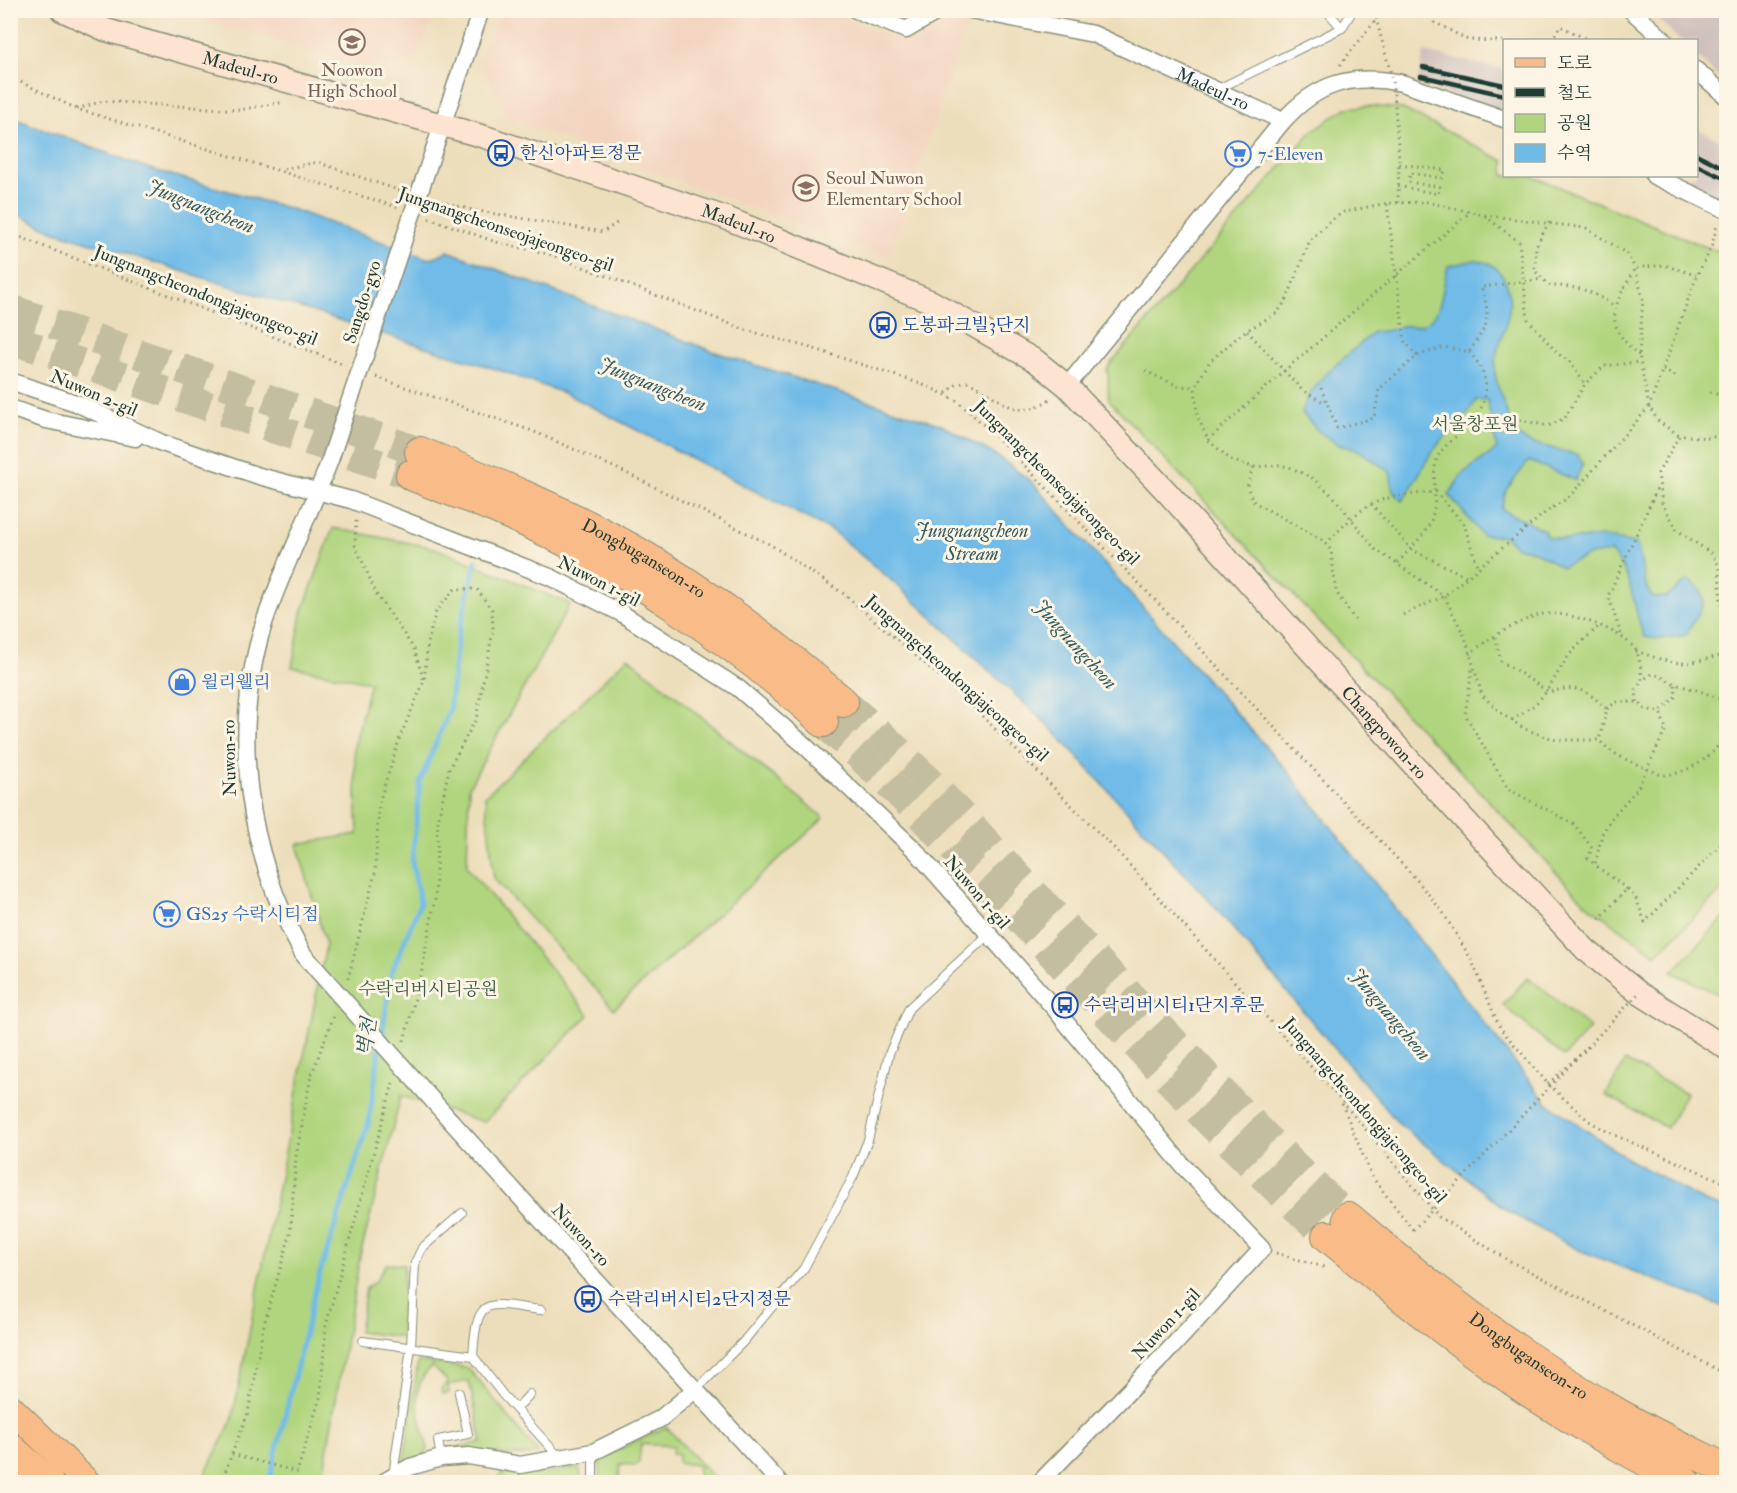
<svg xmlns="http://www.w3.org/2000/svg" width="1737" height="1493" font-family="'IM FELL Double Pica','Noto Serif KR',serif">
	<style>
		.built { fill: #f3d4bf }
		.industrial { fill: #cfc0bb }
		.green { fill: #b1d57e; stroke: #688959; stroke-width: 1.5 }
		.water { fill: #6fbbe8; stroke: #477c8e; stroke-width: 1.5 }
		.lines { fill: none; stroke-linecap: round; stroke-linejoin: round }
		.stream { stroke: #6fbbe8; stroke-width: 5 }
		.highway-tunnel { stroke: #c4bea0; stroke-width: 30; stroke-dasharray: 30 15; stroke-linecap: butt }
		.lane-casing { stroke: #868e78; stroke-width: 10 }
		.street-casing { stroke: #868e78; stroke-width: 19 }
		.secondary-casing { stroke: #868e78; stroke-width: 25 }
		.primary-casing { stroke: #868e78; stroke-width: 28 }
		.highway-casing { stroke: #868e78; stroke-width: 32 }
		.path { stroke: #868e78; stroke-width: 3; stroke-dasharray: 1.5 4.5; stroke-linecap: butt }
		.lane { stroke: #fff; stroke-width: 8 }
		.street { stroke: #fff; stroke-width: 16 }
		.secondary { stroke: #fde4d0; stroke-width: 22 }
		.primary { stroke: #f9bc89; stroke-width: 26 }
		.highway { stroke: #f9bc89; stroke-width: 30 }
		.rail { stroke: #1f3d34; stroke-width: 4.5 }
		.street-bridge-casing { stroke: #868e78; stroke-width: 19; stroke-linecap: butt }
		.path-bridge { stroke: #868e78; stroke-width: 3; stroke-dasharray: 1.5 4.5; stroke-linecap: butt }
		.street-bridge { stroke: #fff; stroke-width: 16 }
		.labels { text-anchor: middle; stroke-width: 6; stroke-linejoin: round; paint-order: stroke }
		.street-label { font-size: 18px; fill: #1f3d34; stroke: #fcf5e5 }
		.education-label { font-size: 18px; fill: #785e54; stroke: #fcf5e5 }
		.transit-label { font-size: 18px; fill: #164399; stroke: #fcf5e5; text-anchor: start }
		.shop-label { font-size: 18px; fill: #366cbe; stroke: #fcf5e5; text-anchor: start }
		.park-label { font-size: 18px; fill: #3c5b43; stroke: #fcf5e5 }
		.water-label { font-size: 20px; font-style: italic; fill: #335c61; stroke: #fcf5e5 }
	</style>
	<rect width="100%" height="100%" fill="#fcf5e5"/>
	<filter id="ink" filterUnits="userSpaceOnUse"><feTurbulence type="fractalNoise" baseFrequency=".0167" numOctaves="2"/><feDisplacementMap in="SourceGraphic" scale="12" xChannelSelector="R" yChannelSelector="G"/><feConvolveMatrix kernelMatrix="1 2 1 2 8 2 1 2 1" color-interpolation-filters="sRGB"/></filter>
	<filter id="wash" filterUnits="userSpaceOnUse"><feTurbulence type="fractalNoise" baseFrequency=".008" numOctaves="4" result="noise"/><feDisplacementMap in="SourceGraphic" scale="24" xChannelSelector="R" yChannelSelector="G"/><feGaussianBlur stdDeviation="1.35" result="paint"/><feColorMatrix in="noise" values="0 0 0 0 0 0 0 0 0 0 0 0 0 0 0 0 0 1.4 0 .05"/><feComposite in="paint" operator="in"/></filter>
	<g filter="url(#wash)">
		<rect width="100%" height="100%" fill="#eddebb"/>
		<g class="built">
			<polygon points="176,11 437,10 437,11 415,60 364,67"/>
			<polygon points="501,11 824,11 910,43 948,23 967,25 889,258 508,118 479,59"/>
		</g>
		<g class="industrial">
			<polygon points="1649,11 1726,11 1726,85 1697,56 1696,40 1680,40"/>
			<polygon points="1424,52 1504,69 1504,113 1417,84"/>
			<polygon points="1697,128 1726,144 1726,203 1671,176 1696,176"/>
		</g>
		<g class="green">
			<path d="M1371 106 1403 109 1504 161V176H1532L1711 249 1726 252V886L1656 955 1585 903 1109 400C1107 388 1110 380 1107 369L1111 363 1312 131 1346 108Z"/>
			<polygon points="333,528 435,548 570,604 469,787 467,867 589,1015 484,1122 401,1096 360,1256 322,1482 201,1482 232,1420 326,945 297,844 358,834 354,747 370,682 292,667 302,613"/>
			<polygon points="628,657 824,818 614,1009 494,879 485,796"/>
			<polygon points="1726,916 1726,998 1672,972"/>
			<polygon points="1528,977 1590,1028 1564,1057 1503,1005"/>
			<polygon points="1625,1061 1686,1093 1667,1128 1606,1095"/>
			<polygon points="386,1264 404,1265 401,1337 359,1332 366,1288 376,1281"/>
			<path d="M418 1361 468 1368 538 1453 521 1456 454 1450 453 1448 482 1442 469 1381 448 1385 449 1393 442 1394 441 1389 448 1382 432 1366C406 1390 421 1417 428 1449L423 1457 404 1462Z"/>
			<polygon points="666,1427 718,1482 697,1482 698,1465 678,1463 678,1455 672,1454 673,1446 641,1444 639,1462 636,1465 620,1464 619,1482 599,1482 600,1458"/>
			<polygon points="579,1467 582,1482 499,1482 500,1474 549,1473"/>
		</g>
		<g class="water">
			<polygon points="10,117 147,168 291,209 429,259 448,251 715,352 942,425 997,456 1032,482 1289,773 1546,1102 1628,1159 1705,1202 1726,1209 1726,1308 1579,1250 1509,1212 1399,1124 1213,905 1053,730 898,586 832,531 569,395 496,369 50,230 11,211"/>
			<path d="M1476 260C1492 263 1500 268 1506 283 1519 316 1493 341 1495 373 1497 392 1509 410 1511 430L1528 442 1578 455 1583 464 1575 480 1529 461 1506 490 1501 509 1544 530 1547 537 1566 540 1602 537 1636 543C1644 562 1640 580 1652 597H1666L1688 580 1700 589 1704 603 1686 635 1659 639 1644 637C1633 609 1633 572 1610 552L1590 555 1562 567 1534 551 1516 547 1505 536 1482 535 1449 495 1462 474 1497 449 1487 400H1476C1467 419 1450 430 1437 446 1423 462 1416 484 1402 501L1393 491 1390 472 1358 450 1339 445 1318 431 1302 413C1310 380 1351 354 1374 331 1385 333 1391 329 1402 326 1407 325 1412 327 1417 326 1445 321 1441 287 1448 266Z"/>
		</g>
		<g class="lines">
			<g class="stream">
				<polyline points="382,1037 391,974 420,903 412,862 420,782 449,711 458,635 476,561"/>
				<polyline points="269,1482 318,1279 369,1121 380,1046"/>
			</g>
		</g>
	</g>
	<g filter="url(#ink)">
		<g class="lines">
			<g class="highway-tunnel">
				<polyline points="10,309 420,452"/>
				<polyline points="10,339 411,475"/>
				<path d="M843 702C907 754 963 818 1019 878 1128 992 1233 1109 1348 1217"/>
				<path d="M823 722C1002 883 1149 1075 1327 1236"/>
			</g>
			<g class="lane-casing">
				<g id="lane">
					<polyline points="1326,10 1342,28"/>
					<polyline points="1216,90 1342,28 1353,10"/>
					<polyline points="363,1341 473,1356 503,1395 561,1459"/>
					<path d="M473 1356C477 1294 485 1303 541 1310"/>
					<polyline points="696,1389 743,1342 804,1268 853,1177 868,1140 889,1054 909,1008 989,934"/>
					<polyline points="516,1409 530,1394"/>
					<polyline points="441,1458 438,1440 468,1434 459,1393"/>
					<polyline points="393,1476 411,1347 415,1263 422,1248 462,1213"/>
					<polyline points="593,1482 593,1452"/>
				</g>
			</g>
			<g class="street-casing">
				<g id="street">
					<polyline points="856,10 906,30 940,10"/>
					<path id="s1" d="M971 10 1093 34 1283 121"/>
					<polyline points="1631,10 1664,40"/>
					<polyline points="1696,70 1726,96"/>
					<polyline points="1654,176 1726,210"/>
					<polyline points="424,179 481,10"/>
					<polyline points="10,381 76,403 162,443 259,476 351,500 550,577 621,613 738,688 802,743 915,850 1054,1008 1183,1166 1262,1249 1170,1349 1040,1482"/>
					<path d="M1067 386 1283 121C1317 83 1351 73 1402 83L1504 119"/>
					<polyline points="10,408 46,420 135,438"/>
					<path d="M303 954C247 852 229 732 265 620 284 566 310 514 330 460"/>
					<polyline points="450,1120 779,1482"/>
					<polyline points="384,1482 410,1467 441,1458 469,1456 520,1465 593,1452 660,1419 696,1389"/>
				</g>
			</g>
			<g class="secondary-casing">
				<g id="secondary">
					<path id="s2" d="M62 10 106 30 485 137 726 218 932 302 1036 361 1067 386 1166 491 1421 773 1586 950 1639 993 1726 1048"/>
				</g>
			</g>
			<g class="primary-casing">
				<g id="primary">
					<polyline points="10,1407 87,1482"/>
					<polyline points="10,1476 17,1482"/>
				</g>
			</g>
			<g class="highway-casing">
				<g id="highway">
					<path id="s3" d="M420 452C492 481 564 511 632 549 708 592 777 646 843 702"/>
					<path d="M411 475C441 488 474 498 504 512 613 559 737 642 823 722"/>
					<path id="s4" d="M1348 1217C1432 1289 1521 1358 1617 1413 1652 1433 1690 1451 1726 1469"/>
					<path d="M1327 1236C1389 1287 1450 1337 1515 1382 1569 1420 1627 1451 1685 1482"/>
					<polyline points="10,1448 48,1482"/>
				</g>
			</g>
			<g class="path">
				<polyline points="1369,10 1376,18"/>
				<polyline points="1433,10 1434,22 1468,40 1504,41"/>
				<polyline points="1552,40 1560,26 1589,40"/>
				<polyline points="1340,65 1384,10"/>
				<polyline points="10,77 77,109 397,207"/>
				<polyline points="77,109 103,101 239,110 284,102"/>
				<polyline points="284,169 317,162 403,192"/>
				<polyline points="1398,186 1438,194 1440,187 1409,182 1410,173 1442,178 1445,170 1399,164"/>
				<polyline points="435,200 473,210 603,232 620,221"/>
				<polyline points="1398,203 1399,158"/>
				<polyline points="1387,204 1405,342 1417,356"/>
				<polyline points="1485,216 1519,242 1528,319 1558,354 1569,361 1585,384"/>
				<polyline points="429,218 496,242 552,255 746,330 818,350 927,386 956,400 994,434 1155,600 1416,879 1442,911 1471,959 1500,1028 1548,1084 1589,1121 1610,1133 1726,1183"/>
				<path d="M1549 222 1536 246 1535 271 1550 286C1578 286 1591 290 1614 306"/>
				<polyline points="10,233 345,365"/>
				<polyline points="1247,331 1303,391 1325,403"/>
				<path d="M1469 352C1490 374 1490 394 1475 420"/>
				<path d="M1639 355C1600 323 1615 305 1635 268L1664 265 1696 275"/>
				<polyline points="1663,370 1679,378"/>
				<polyline points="1145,371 1178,386 1195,387"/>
				<polyline points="376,377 535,432 618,469 771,545 844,594 959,693 1117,851 1340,1099 1439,1217 1508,1260 1726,1374"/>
				<path d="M1321 388 1337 428 1374 418 1379 389 1417 356 1444 347 1469 352C1488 324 1492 320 1481 287L1543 279"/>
				<polyline points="1710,392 1726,397"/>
				<path d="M946 393 956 385 967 382C999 394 1013 425 1050 399"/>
				<path d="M1726 434 1707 438 1679 435 1659 422 1649 407 1639 355 1643 299 1635 268 1626 253 1586 228 1484 215 1427 202 1387 203 1344 212 1330 221 1310 240 1287 299 1277 313 1244 332 1210 361 1195 387 1197 415 1208 440 1231 460 1253 467 1279 465 1292 468 1312 478 1334 497 1375 549 1444 596 1465 637 1482 695 1502 714 1525 729 1556 740H1599C1614 757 1631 761 1650 770 1654 771 1659 775 1663 775 1686 775 1718 755 1725 733 1728 719 1723 705 1726 691"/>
				<polyline points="1679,436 1658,473 1662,503 1677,530 1712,554 1719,566 1721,606 1726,622"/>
				<polyline points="1208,440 1284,371 1469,213"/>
				<polyline points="1253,467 1247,487 1254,502 1322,540 1331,550 1336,592 1355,620"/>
				<polyline points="1371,504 1412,550 1468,577"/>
				<path d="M1326 544C1368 499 1376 497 1436 492L1464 524 1478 568"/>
				<path d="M1398 563C1407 551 1423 538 1430 523 1438 506 1433 487 1435 468 1436 456 1442 449 1451 441 1486 405 1504 417 1548 426L1565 418 1585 384 1604 366 1640 362"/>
				<polyline points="1403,615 1444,596 1546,512 1569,497 1649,407 1697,275 1711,249 1717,225"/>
				<polyline points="1621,634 1608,596 1657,489"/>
				<path d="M1495 637 1501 661 1549 692C1578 685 1585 689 1607 709L1599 740"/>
				<path d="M1636 651C1654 657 1675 666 1693 662 1705 660 1714 656 1726 656"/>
				<path d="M1469 654C1484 641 1519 621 1538 615 1563 608 1620 629 1635 649 1640 656 1641 671 1642 680L1652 674C1663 676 1668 682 1678 685 1695 690 1708 692 1724 702"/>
				<polyline points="1472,670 1465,714 1508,789 1574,824 1592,848 1588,858 1595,865"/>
				<polyline points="1637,702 1636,690 1642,680"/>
				<polyline points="1607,709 1616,702 1637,702 1645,709 1660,712"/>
				<path d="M1512 720C1548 699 1547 688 1568 657 1576 646 1589 636 1599 626"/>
				<polyline points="1627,889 1595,865 1602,834 1613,816 1638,788 1666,729 1660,712 1676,696 1675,684"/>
				<polyline points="1599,919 1627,889 1636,898 1645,922 1726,839"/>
				<polyline points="348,979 375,873 379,803 400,737 424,681 414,649 377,595 355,545 356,520"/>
				<polyline points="404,1041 421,975 435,899 438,820 449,769 476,719 493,631 492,610 477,589 455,589 436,611 428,641 424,681"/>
				<polyline points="1548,1084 1593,1043"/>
				<polyline points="1342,1104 1372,1177 1413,1230"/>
				<polyline points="1276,1253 1327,1268"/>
				<polyline points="232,1454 297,1472 320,1398 326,1325 393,1083"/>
				<polyline points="221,1482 248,1413 263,1328 290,1235 296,1156 311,1076 335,1013"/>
			</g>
			<use href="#lane" class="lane"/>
			<use href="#street" class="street"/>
			<use href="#secondary" class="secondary"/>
			<use href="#primary" class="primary"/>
			<use href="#highway" class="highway"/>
			<g class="rail">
				<polyline points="1423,67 1504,85"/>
				<polyline points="1421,76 1504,95"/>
				<polyline points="1696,154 1726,169"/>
				<polyline points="1696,165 1726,179"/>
			</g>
			<g class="street-bridge-casing">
				<g id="street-bridge">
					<polyline points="330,460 424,179"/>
					<polyline points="303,954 450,1120"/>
				</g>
			</g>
			<g class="path-bridge">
				<polyline points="1376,18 1393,82 1399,158"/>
				<polyline points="1413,1230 1639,993"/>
			</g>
			<use href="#street-bridge" class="street-bridge"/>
		</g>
	</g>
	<defs>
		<g id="school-ring" transform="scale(1.35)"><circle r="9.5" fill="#fcf5e5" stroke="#8d6e63" stroke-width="1.5"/><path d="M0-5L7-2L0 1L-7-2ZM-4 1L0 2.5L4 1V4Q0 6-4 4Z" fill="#8d6e63"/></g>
		<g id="bus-ring" transform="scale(1.35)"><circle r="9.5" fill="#fcf5e5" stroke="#1a4fb4" stroke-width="1.5"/><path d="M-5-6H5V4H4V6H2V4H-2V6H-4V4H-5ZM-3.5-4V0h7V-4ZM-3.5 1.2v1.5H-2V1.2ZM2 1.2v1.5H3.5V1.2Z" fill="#1a4fb4"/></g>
		<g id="supermarket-ring" transform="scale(1.35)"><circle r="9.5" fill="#fcf5e5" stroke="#3f7fe0" stroke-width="1.5"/><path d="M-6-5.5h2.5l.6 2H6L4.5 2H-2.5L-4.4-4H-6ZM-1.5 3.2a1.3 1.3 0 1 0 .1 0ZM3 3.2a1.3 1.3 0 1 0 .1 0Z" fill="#3f7fe0"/></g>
		<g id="shop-ring" transform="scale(1.35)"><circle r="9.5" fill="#fcf5e5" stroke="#3f7fe0" stroke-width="1.5"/><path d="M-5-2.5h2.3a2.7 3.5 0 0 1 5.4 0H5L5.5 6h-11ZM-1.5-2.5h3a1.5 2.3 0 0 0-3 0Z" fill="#3f7fe0"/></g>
	</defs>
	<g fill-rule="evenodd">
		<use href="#school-ring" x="352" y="42"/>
		<use href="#bus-ring" x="501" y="153"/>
		<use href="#supermarket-ring" x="1238" y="154"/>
		<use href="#school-ring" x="806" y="188"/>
		<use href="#bus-ring" x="883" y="325"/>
		<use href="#shop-ring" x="182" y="682"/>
		<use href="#supermarket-ring" x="167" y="914"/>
		<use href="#bus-ring" x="1065" y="1005"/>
		<use href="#bus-ring" x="588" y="1299"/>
	</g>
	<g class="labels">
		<g class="street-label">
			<text dy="6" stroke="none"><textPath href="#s2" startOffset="188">Madeul-ro</textPath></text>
			<text dy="6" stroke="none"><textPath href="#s1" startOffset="256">Madeul-ro</textPath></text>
			<text dy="6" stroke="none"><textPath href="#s2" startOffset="710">Madeul-ro</textPath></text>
			<text transform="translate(506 229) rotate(19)" y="6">Jungnangcheonseojajeongeo-gil</text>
			<text transform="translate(206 295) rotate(22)" y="6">Jungnangcheondongjajeongeo-gil</text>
			<text transform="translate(362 302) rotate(-72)" y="6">Sangdo-gyo</text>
			<text transform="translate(94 393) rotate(23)" y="6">Nuwon 2-gil</text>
			<text transform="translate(1057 482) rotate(45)" y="6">Jungnangcheonseojajeongeo-gil</text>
			<text dy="6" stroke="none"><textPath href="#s3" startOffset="248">Dongbuganseon-ro</textPath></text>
			<text transform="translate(599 581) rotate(27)" y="6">Nuwon 1-gil</text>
			<text transform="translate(957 678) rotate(42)" y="6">Jungnangcheondongjajeongeo-gil</text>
			<text dy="6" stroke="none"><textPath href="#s2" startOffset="1548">Changpowon-ro</textPath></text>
			<text transform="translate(229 758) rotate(-91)" y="6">Nuwon-ro</text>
			<text transform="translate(977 892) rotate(49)" y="6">Nuwon 1-gil</text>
			<text transform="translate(1365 1110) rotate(49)" y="6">Jungnangcheondongjajeongeo-gil</text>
			<text transform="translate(581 1235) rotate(48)" y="6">Nuwon-ro</text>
			<text transform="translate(1166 1324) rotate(-47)" y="6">Nuwon 1-gil</text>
			<text dy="6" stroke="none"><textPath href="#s4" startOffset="228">Dongbuganseon-ro</textPath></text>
		</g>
		<g class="education-label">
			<text x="352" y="76">Noowon<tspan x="352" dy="21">High School</tspan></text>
			<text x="826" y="184" text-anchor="start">Seoul Nuwon<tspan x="826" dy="21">Elementary School</tspan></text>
		</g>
		<g class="transit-label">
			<text x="520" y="159">한신아파트정문</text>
			<text x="902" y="331">도봉파크빌3단지</text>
			<text x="1084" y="1011">수락리버시티1단지후문</text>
			<text x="608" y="1305">수락리버시티2단지정문</text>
		</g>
		<g class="shop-label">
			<text x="1258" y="160">7-Eleven</text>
			<text x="201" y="688">윌리웰리</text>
			<text x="186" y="920">GS25 수락시티점</text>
		</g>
		<g class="park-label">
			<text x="1475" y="430">서울창포원</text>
			<text x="428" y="995">수락리버시티공원</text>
		</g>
		<g class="water-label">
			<text transform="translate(201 206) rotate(22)" y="7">Jungnangcheon</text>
			<text transform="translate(653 384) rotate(22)" y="7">Jungnangcheon</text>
			<text x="972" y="537">Jungnangcheon<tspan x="972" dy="23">Stream</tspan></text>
			<text transform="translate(1076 644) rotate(48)" y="7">Jungnangcheon</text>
			<text transform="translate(1391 1014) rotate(50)" y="7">Jungnangcheon</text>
			<text transform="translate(366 1037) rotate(-81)" y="7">벽천</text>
		</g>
	</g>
	<rect width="1737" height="1493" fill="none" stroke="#fcf5e5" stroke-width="36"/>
	<rect x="1503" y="39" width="195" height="138" fill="#fcf5e5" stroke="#a4ab9e" stroke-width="1.5"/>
	<rect x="1515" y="58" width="30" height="9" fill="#f9bc89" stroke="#a4ab9e" stroke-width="1.5"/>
	<text x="1557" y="69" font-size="18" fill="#1f3d34">도로</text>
	<rect x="1515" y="88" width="30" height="9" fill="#1f3d34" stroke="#a4ab9e" stroke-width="1.5"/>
	<text x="1557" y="99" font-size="18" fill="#1f3d34">철도</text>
	<rect x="1515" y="114" width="30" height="18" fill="#b1d57e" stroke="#a4ab9e" stroke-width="1.5"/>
	<text x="1557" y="129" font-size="18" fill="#1f3d34">공원</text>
	<rect x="1515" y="144" width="30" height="18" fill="#6fbbe8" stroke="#a4ab9e" stroke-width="1.5"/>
	<text x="1557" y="159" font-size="18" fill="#1f3d34">수역</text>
</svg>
